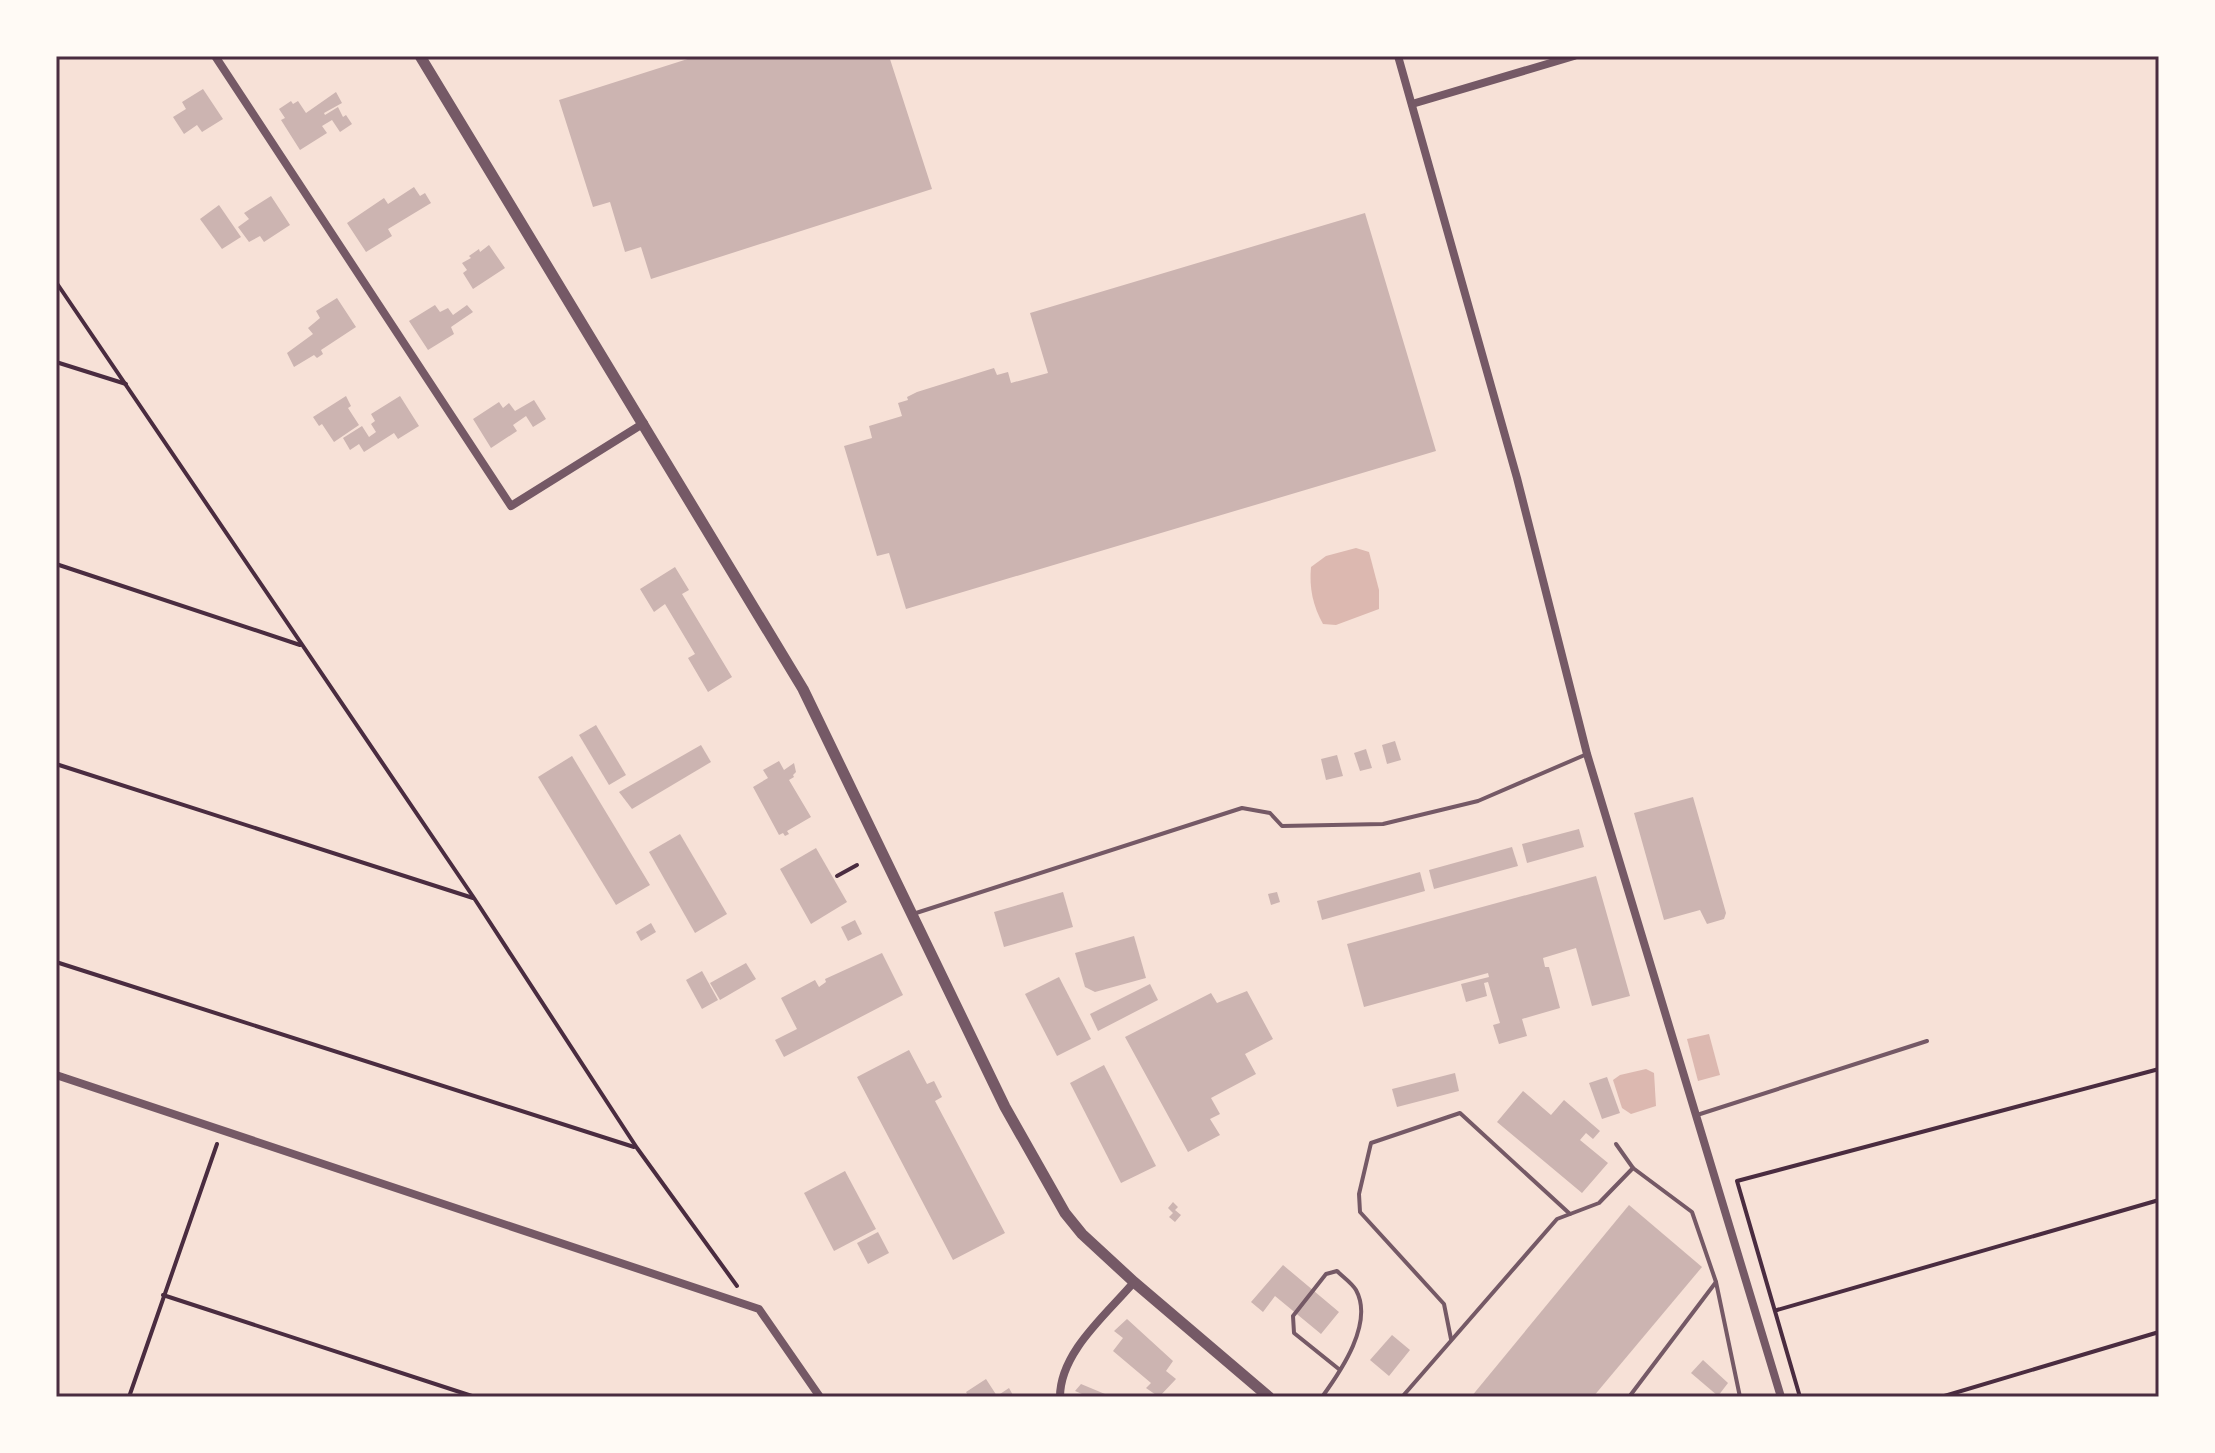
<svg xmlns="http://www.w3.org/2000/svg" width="2215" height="1453" font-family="'Libre Baskerville',serif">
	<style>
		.water { fill: #dcb8b0 }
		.building { fill: #ccb4b1 }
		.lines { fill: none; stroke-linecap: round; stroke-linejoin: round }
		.path { stroke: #4a2c40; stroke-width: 4 }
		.service { stroke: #755966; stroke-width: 4 }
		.minor { stroke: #755966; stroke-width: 8 }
		.tertiary { stroke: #755966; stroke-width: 11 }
		.neatline { fill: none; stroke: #4a2c40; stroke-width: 3 }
	</style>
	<rect width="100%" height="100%" fill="#f7e1d7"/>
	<g class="water">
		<path d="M1356 548 1369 552 1379 590V609L1336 625 1323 624C1313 606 1309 588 1311 567L1326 556Z"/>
		<polygon points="1709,1034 1720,1075 1698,1081 1687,1039"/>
		<polygon points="1646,1069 1654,1073 1656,1106 1631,1114 1622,1108 1613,1080 1620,1075"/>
	</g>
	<g class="building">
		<polygon points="697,56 889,56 932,189 651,279 641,247 625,252 610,202 593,207 559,100"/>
		<polygon points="203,89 223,119 202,132 197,125 184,134 173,117 186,109 182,102"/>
		<polygon points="336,92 342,103 324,113 325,115 338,107 343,117 346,115 352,124 340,132 332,120 322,126 327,133 300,150 281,120 285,118 279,109 291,101 293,104 298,101 306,113"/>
		<polygon points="414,187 420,196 425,193 431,203 388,229 392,236 366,252 347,223 384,198 388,204"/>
		<polygon points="271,196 290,225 264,242 260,236 249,242 238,227 249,219 244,213"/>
		<polygon points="219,205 241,237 222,249 200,219"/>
		<polygon points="1365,213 1436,451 906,609 889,553 877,556 844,446 872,438 869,426 902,416 898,403 908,400 907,397 917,392 994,368 997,375 1008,372 1011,383 1048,373 1030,313"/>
		<polygon points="489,245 505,268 473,289 463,273 467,270 462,263 471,258 469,256 479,249 480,252"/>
		<polygon points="337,298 356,327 321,350 323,354 317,358 314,355 294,367 287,353 313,334 308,328 320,318 316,311"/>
		<polygon points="435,305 440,312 448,308 453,315 467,305 473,312 451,327 454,334 428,350 409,321"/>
		<polygon points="346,396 351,406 348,408 359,425 334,442 322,424 319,426 313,417"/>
		<polygon points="400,396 419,426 398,439 394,433 364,452 359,444 350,450 343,438 362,426 369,437 376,432 371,424 375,421 371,414"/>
		<polygon points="534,400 546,419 533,427 526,416 513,425 517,431 491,448 473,419 499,402 503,408 509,403 515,411"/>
		<polygon points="675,567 689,590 682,594 732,677 708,692 688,658 695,654 665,604 654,612 640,589"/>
		<polygon points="596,725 626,775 609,785 579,735"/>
		<polygon points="1395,741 1401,760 1387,764 1382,745"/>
		<polygon points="701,745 711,762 632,809 619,792"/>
		<polygon points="1366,749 1372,768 1360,771 1354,753"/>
		<polygon points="1337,755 1343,776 1326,780 1321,759"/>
		<polygon points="572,756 650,885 616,905 538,777"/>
		<polygon points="779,761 784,770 794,763 796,772 793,775 794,777 789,780 811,817 787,831 789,834 785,836 783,833 779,835 753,787 768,778 763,770"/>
		<polygon points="1693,797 1726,913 1724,919 1707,924 1700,910 1664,920 1634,813"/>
		<polygon points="1579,829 1584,847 1527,863 1522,844"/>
		<polygon points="680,834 727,914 695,933 649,852"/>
		<polygon points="1512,847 1518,866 1434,889 1429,870"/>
		<polygon points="816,848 847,902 811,924 780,869"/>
		<polygon points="1420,872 1425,891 1322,920 1317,901"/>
		<polygon points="1596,876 1630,996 1592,1006 1576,948 1543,958 1545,967 1549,967 1560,1008 1522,1019 1527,1036 1499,1044 1493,1025 1500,1023 1488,982 1484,983 1487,996 1466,1002 1461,984 1489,977 1488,973 1364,1007 1347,944"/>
		<polygon points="1063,892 1073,927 1004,947 994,912"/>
		<polygon points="1277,892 1280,902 1271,905 1268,894"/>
		<polygon points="855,920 862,934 848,941 841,927"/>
		<polygon points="651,923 656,932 641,941 636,932"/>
		<polygon points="1134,936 1146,978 1095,992 1085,987 1075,953"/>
		<polygon points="882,953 903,995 784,1057 775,1040 797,1029 781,998 815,980 819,987 826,982 825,979"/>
		<polygon points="746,963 756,979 720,1000 710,983"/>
		<polygon points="702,971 718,1000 702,1009 686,980"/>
		<polygon points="1059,977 1091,1039 1057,1056 1025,994"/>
		<polygon points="1150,984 1158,1000 1098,1031 1090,1014"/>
		<polygon points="1247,991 1273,1039 1245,1054 1256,1074 1211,1098 1220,1114 1210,1119 1220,1135 1188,1152 1125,1037 1211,993 1217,1003"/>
		<polygon points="909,1050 927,1084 934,1081 942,1097 935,1101 1005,1233 953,1260 857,1077"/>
		<polygon points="1104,1065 1156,1166 1121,1183 1070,1083"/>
		<polygon points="1455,1073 1459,1091 1397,1107 1392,1089"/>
		<polygon points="1607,1077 1620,1113 1602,1119 1589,1083"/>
		<polygon points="1523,1091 1551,1115 1564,1100 1600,1131 1593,1139 1586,1133 1580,1140 1608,1163 1582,1193 1497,1122"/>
		<polygon points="845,1171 876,1229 834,1251 804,1193"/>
		<polygon points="1173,1202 1178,1207 1175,1210 1181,1215 1175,1222 1169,1217 1173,1213 1168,1208"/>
		<polygon points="1629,1205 1702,1267 1593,1397 1471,1397"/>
		<polygon points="878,1232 889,1253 868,1264 857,1243"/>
		<polygon points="1283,1265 1339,1312 1321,1334 1275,1296 1263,1312 1251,1302"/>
		<polygon points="1127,1319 1173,1361 1166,1371 1176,1379 1159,1397 1146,1388 1151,1383 1113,1351 1123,1338 1114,1331"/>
		<polygon points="1392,1335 1410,1350 1389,1376 1370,1360"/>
		<polygon points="1703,1360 1728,1383 1718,1396 1691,1373"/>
		<polygon points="986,1379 997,1396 1009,1388 1014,1397 969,1397 966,1392"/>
		<polygon points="1081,1384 1105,1394 1103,1397 1089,1397 1075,1391"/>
	</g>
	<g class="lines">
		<g class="path">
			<polyline points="56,282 474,898 637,1148 737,1286"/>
			<polyline points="56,362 126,384"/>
			<polyline points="56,564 300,645"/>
			<polyline points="56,764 473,898"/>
			<polyline points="837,876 857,865"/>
			<polyline points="56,962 634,1147"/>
			<polyline points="163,1295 475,1397"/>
			<polyline points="1777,1310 2159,1200"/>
			<polyline points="129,1397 217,1144"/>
			<polyline points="1800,1397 1737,1181 2159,1069"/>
			<polyline points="1941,1397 2159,1332"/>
		</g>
		<g class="service">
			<polyline points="913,914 1242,808 1270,813 1282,826 1383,824 1478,801 1587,754"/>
			<polyline points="1697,1115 1927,1041"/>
			<polyline points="1616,1144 1633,1168"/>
			<polyline points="1451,1339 1444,1304 1360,1212 1359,1194 1371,1143 1460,1113 1570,1214"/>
			<path d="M1322 1397C1341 1371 1374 1323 1356 1290 1352 1283 1343 1277 1337 1271L1326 1274 1293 1316 1294 1333 1340 1370"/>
			<polyline points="1402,1397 1557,1219 1599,1203 1633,1168 1692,1212 1716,1282 1740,1397"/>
			<polyline points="1629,1397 1716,1282"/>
		</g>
		<g class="minor">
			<polyline points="215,56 511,506 644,423"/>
			<polyline points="1398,56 1517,478 1587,754 1781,1397"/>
			<polyline points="1412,104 1574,56"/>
			<polyline points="56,1075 759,1309 820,1397"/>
			<path d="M1060 1397C1060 1352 1107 1314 1134 1282"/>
		</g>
		<polyline class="tertiary" points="420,56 803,689 1005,1107 1065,1213 1082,1234 1134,1282 1269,1397"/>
	</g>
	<rect width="2215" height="1453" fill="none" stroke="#fffaf5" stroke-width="116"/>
	<rect x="58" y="58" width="2099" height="1337" class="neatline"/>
</svg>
